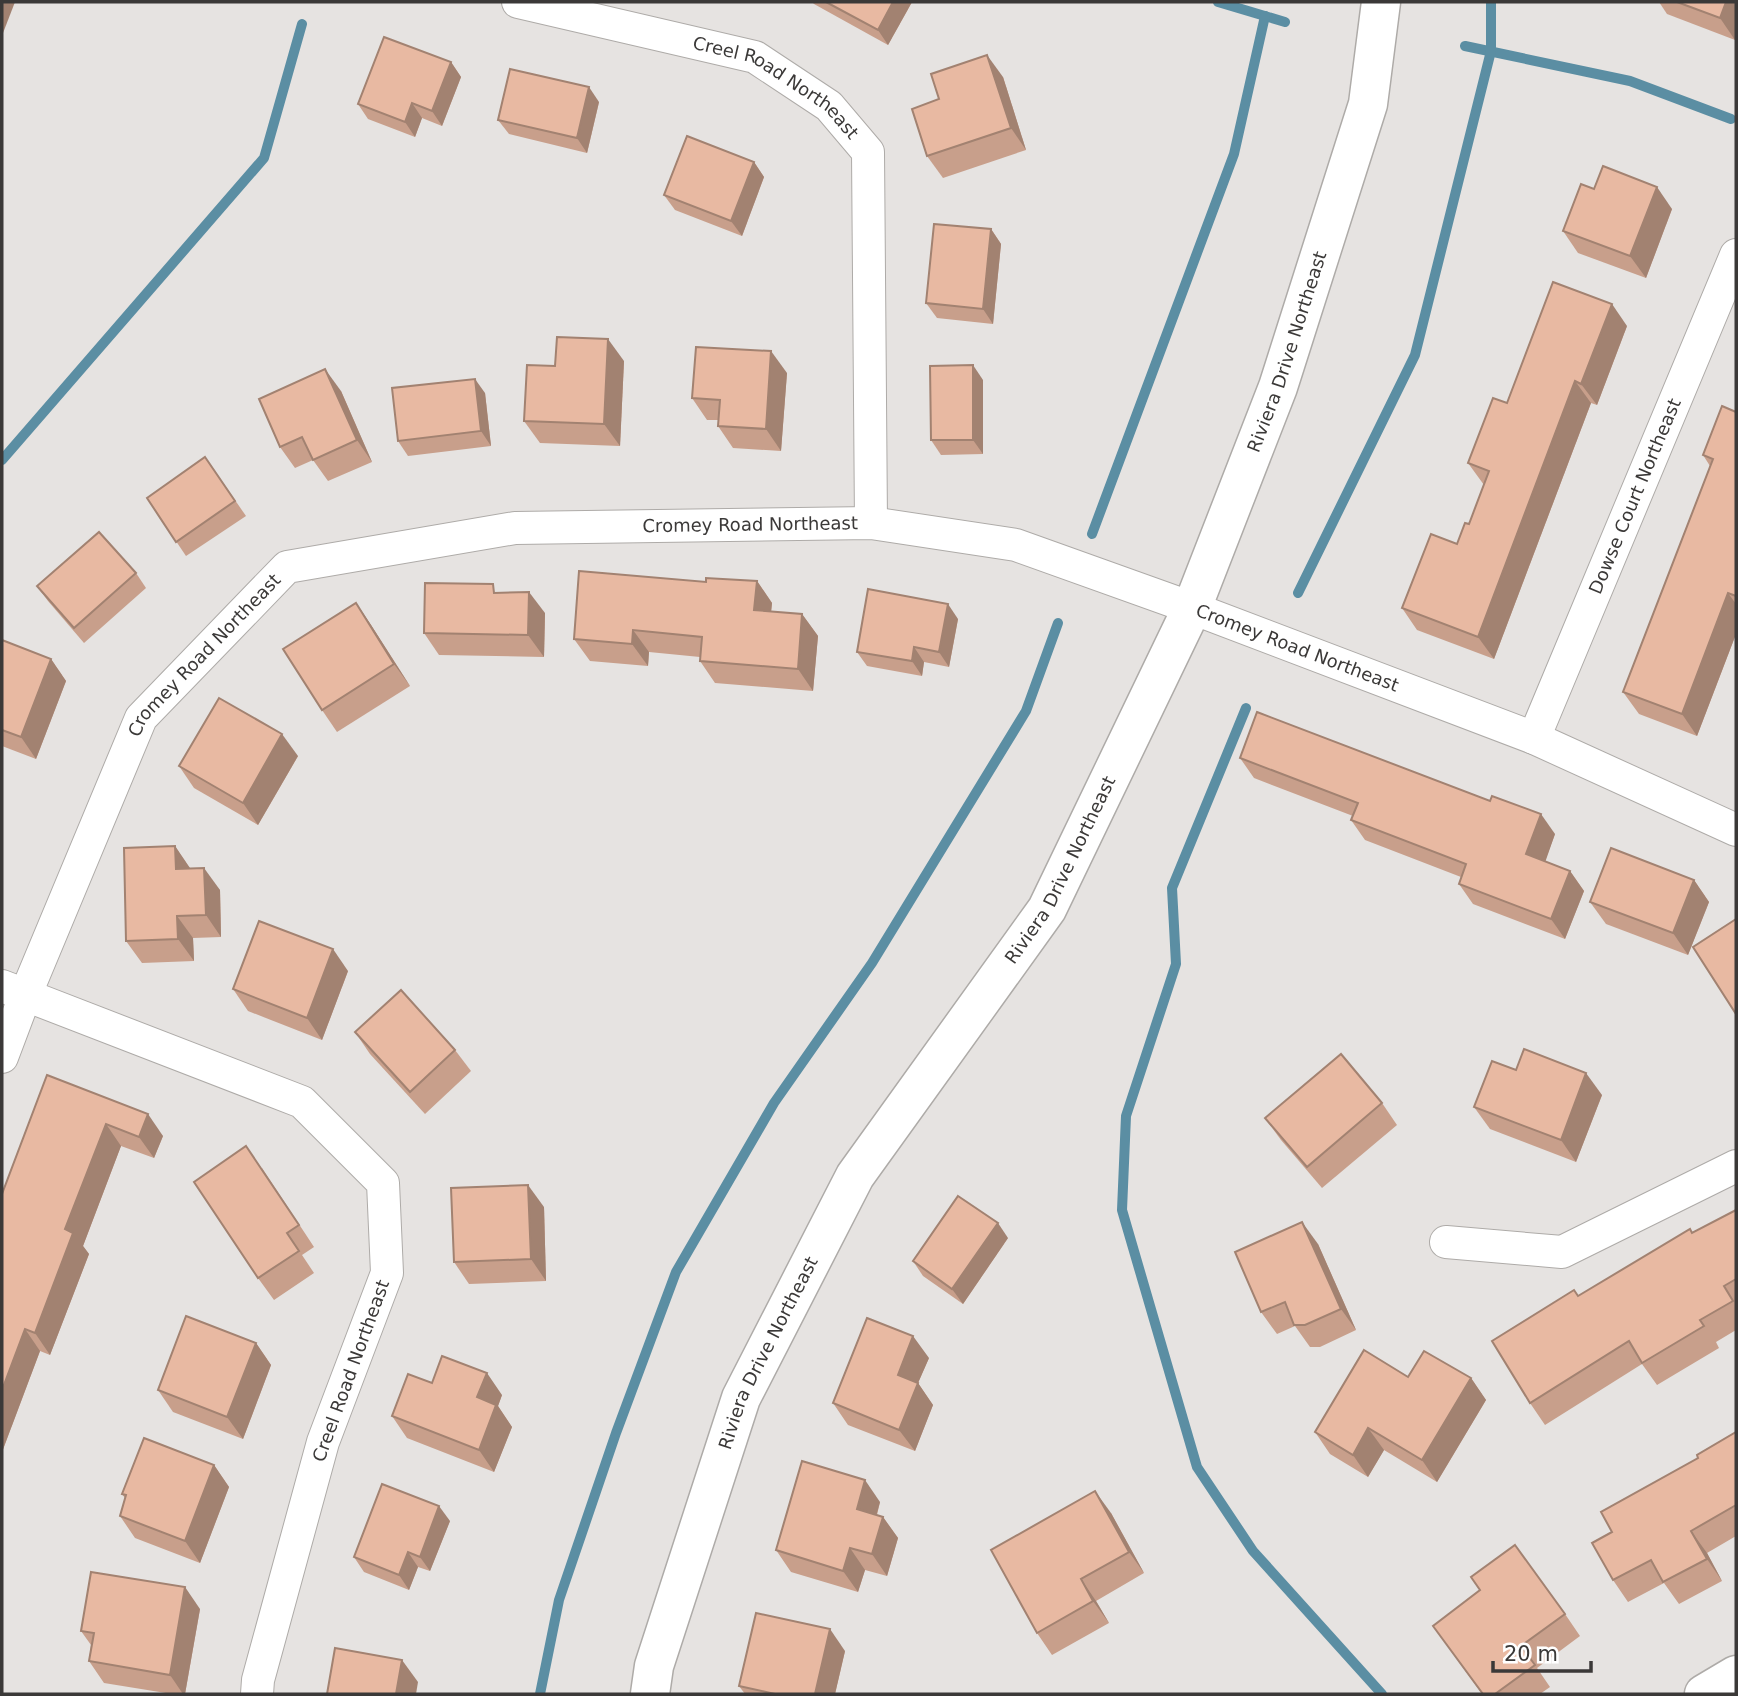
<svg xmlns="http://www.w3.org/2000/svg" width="1738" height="1696" font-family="'DejaVu Sans',sans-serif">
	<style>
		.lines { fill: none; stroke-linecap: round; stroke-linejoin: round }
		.stream { stroke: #5b8ea3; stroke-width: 10 }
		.street-casing { stroke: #aeaba8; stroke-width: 34 }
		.secondary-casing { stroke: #aeaba8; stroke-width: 41 }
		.street { stroke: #fff; stroke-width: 32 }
		.secondary { stroke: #fff; stroke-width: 38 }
		.wall { fill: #c89f8b }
		.shaded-wall { fill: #a28271 }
		.building { fill: #e8b9a2; stroke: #a28271; stroke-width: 2 }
		.labels { text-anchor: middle; stroke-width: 5; stroke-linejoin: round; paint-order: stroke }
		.street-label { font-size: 18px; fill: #3b3938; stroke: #fff }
	</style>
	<rect width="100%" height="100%" fill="#e6e3e1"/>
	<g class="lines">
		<g class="stream">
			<polyline points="1218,2 1285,22"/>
			<polyline points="1465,46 1630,81 1731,119"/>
			<polyline points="2,460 264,158 302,24"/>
			<polyline points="1092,534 1234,154 1265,16"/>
			<polyline points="1298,593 1415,355 1491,51 1491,2"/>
			<polyline points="1246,708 1172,888 1176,964 1126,1116 1122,1210 1197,1467 1253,1551 1382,1694"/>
			<polyline points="540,1694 559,1600 616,1433 676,1272 774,1103 872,963 1026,711 1058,623"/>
		</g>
		<g class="street-casing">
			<g id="street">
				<path id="s1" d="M518 2 755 57 829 106 868 152 871 523"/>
				<path id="s2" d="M1534 738 1736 255"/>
				<polyline points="2,986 302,1102 383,1183 387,1273 323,1442 258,1680 257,1694"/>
				<path id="s3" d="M2 1057 25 996 141 718 287 567 515 528 871 523 1016 545 1192 608 1534 738 1736 830"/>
				<polyline points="1446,1242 1562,1252 1736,1166"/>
			</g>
		</g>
		<g class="secondary-casing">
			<g id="secondary">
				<path id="s4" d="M650 1694 654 1666 741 1398 855 1176 1047 909 1192 608 1278 387 1368 104 1381 2"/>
				<polyline points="1704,1694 1736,1675"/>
			</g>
		</g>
		<use href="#street" class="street"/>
		<use href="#secondary" class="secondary"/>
	</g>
	<g class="wall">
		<polygon points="812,2 912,2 888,45 814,4"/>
		<polygon points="1659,2 1736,2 1735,40 1667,14"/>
		<polygon points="451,62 461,77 442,126 422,118 415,137 368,119 358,104"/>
		<polygon points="1003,77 1026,150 943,178 927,156"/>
		<polygon points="599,102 587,153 509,134 498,120"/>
		<polygon points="754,162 764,177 742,236 675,210 664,195"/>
		<polygon points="1594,189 1672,209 1646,278 1578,253 1563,231"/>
		<polygon points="991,229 1001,244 993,324 937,318 926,303"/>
		<polygon points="1627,326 1597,405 1591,403 1494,659 1417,630 1402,608 1457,544 1469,524 1484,485 1468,463 1507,403"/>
		<polygon points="624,361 620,446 540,443 524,421 555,366"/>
		<polygon points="787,373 781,451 733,448 718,426 718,420 707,420 692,398"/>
		<polygon points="983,380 983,454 941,455 931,440"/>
		<polygon points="341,391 372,462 328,481 313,460 295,468 280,447"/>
		<polygon points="485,393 491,446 408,456 398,441"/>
		<polygon points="1736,412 1736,634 1697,736 1639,714 1623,692 1710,466 1703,455"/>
		<polygon points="205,457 246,516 186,556 147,498"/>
		<polygon points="136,573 146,588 84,643 48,601 37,586"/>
		<polygon points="757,581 772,603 771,612 802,614 818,636 813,691 715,683 700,661 700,657 649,652 648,666 590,661 574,639 706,582"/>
		<polygon points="356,603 371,625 410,686 337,732 322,710"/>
		<polygon points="545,613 544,657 439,655 424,633"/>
		<polygon points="958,619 949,667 924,662 922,676 867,666 857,652"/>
		<polygon points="2,640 51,659 66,681 36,759 2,746"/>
		<polygon points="298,756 258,825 194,788 179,766"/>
		<polygon points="1240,758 1555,834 1545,861 1570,871 1584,891 1565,939 1473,904 1459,884 1461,877 1365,840 1351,820 1353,816 1254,778"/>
		<polygon points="175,846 190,869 220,890 221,937 193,938 194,961 142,963 126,941"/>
		<polygon points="1694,880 1709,902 1688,955 1606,924 1590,902"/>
		<polygon points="348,971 322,1040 248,1011 233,989"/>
		<polygon points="355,1032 455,1050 471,1071 425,1114 370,1054"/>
		<polygon points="1516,1070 1602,1095 1576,1162 1490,1129 1474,1107"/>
		<polygon points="47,1075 163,1136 154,1158 121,1146 83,1246 89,1254 50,1355 40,1351 2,1452 2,1194"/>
		<polygon points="1382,1103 1397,1125 1322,1188 1281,1140 1265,1118"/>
		<polygon points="262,1168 314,1247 302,1255 314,1273 274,1300 258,1278"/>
		<polygon points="544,1207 546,1281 469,1284 454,1262"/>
		<polygon points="1736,1210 1736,1330 1716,1342 1719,1348 1657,1385 1642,1364 1545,1425 1530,1403 1578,1296"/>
		<polygon points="1008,1238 963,1304 923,1276 913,1261"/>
		<polygon points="1318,1244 1356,1330 1320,1347 1310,1347 1295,1326 1277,1334 1261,1312"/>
		<polygon points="256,1343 271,1365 243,1439 173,1412 158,1390"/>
		<polygon points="929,1358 918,1383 933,1405 915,1451 848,1425 833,1403"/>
		<polygon points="1408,1377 1471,1378 1486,1400 1437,1482 1384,1450 1368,1477 1330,1454 1315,1432"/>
		<polygon points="432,1383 502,1395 498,1406 512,1427 494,1472 407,1438 392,1416"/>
		<polygon points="1736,1432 1736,1536 1707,1553 1722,1581 1679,1604 1664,1583 1628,1602 1613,1580 1612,1532 1698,1458"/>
		<polygon points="214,1465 229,1487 200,1563 135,1538 120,1516 125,1498 122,1494"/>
		<polygon points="880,1502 877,1515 883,1517 898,1538 887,1576 865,1570 858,1592 791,1572 776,1550"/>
		<polygon points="1111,1513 1144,1573 1096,1601 1109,1623 1052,1655 1037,1633"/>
		<polygon points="450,1521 430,1571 418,1567 409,1590 364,1572 354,1557"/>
		<polygon points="200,1609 185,1694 172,1694 104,1683 89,1661 91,1645 81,1631"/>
		<polygon points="1565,1614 1580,1636 1537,1668 1550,1687 1540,1694 1482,1694 1433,1626"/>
		<polygon points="845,1651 835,1694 745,1694 739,1686"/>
	</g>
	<g class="shaded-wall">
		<polygon points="2,2 15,2 3,33 2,32"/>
		<polygon points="893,2 912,2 888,45 878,30"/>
		<polygon points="1726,2 1736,2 1736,38 1735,40 1720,18"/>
		<polygon points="987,55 1003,77 1026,150 1011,128"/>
		<polygon points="451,62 461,77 442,126 432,111"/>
		<polygon points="589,87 599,102 587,153 577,138"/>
		<polygon points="412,103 422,118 415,137 405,122"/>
		<polygon points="754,162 764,177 742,236 731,221"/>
		<polygon points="1657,187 1672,209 1646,278 1630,256"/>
		<polygon points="991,229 1001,244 993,324 983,309"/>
		<polygon points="1612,304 1627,326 1597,405 1581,384"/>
		<polygon points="608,339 624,361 620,446 604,424"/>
		<polygon points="771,351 787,373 781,451 766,429"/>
		<polygon points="973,365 983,380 983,454 973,440"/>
		<polygon points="325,369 341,391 372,462 357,440"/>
		<polygon points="475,379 485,393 491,446 481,431"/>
		<polygon points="1575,381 1591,403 1494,659 1478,637"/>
		<polygon points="757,581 772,603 769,632 754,610"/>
		<polygon points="529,592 545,613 544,657 528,635"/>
		<polygon points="1728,593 1736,604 1736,634 1697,736 1682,714"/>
		<polygon points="356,603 371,625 410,686 394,664"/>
		<polygon points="948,604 958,619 949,667 939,652"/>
		<polygon points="802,614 818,636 813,691 798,669"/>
		<polygon points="633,630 649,652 648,666 632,644"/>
		<polygon points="914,647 924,662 922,676 912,661"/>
		<polygon points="51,659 66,681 36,759 21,737"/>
		<polygon points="282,734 298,756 258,825 243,803"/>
		<polygon points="1541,814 1555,834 1541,874 1526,854"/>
		<polygon points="175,846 190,868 191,891 176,869"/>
		<polygon points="204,868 220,890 221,937 206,915"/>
		<polygon points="1570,871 1584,891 1565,939 1551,919"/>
		<polygon points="1694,880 1709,902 1688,955 1673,933"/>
		<polygon points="177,916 193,938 194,961 178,939"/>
		<polygon points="333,949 348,971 322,1040 307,1018"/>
		<polygon points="1586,1073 1602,1095 1576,1162 1561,1140"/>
		<polygon points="148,1114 163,1136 154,1158 139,1137"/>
		<polygon points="106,1124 121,1146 83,1246 89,1254 50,1355 35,1333 65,1229"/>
		<polygon points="528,1185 544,1207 546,1281 531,1259"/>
		<polygon points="1302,1222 1318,1244 1356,1330 1341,1309"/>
		<polygon points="998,1223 1008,1238 963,1304 952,1289"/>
		<polygon points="25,1329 40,1351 2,1452 2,1390"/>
		<polygon points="913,1336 929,1358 918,1383 933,1405 915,1451 899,1430 898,1375"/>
		<polygon points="256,1343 271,1365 243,1439 227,1417"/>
		<polygon points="487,1373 502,1395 498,1406 512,1427 494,1472 479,1450 477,1397"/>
		<polygon points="1471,1378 1486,1400 1437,1482 1422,1460"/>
		<polygon points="1368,1428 1384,1450 1368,1477 1353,1455"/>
		<polygon points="214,1465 229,1487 200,1563 185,1541"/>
		<polygon points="865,1480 880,1502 872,1531 857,1509"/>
		<polygon points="1095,1491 1111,1513 1144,1573 1129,1552"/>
		<polygon points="439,1506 450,1521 430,1571 420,1557"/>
		<polygon points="883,1517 898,1538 887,1576 872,1554"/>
		<polygon points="1691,1531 1707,1553 1722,1581 1707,1559"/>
		<polygon points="850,1548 865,1570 858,1592 843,1571"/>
		<polygon points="408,1552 418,1567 409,1590 399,1575"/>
		<polygon points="1081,1579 1096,1601 1109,1623 1093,1601"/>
		<polygon points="185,1587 200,1609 185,1694 183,1694 170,1675"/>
		<polygon points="830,1629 845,1651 835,1694 815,1694"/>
		<polygon points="402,1660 418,1682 416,1694 396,1694"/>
	</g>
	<g class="building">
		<polygon points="826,2 893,2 878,30"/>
		<polygon points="1677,2 1726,2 1720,18"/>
		<polygon points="384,37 451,62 432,111 412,103 405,122 358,104"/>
		<polygon points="987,55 1011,128 927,156 912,109 939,99 931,74"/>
		<polygon points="510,69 589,87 577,138 498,120"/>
		<polygon points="687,136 754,162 731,221 664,195"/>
		<polygon points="1603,166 1657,187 1630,256 1563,231 1581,184 1594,189"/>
		<polygon points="934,224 991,229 983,309 926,303"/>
		<polygon points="1553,282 1612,304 1581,384 1575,381 1478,637 1402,608 1431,534 1457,544 1465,523 1469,524 1489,471 1468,463 1493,398 1507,403"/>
		<polygon points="557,337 608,339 604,424 524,421 527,365 555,366"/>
		<polygon points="696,347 771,351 766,429 718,426 720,400 692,398"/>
		<polygon points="973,365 973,440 931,440 930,366"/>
		<polygon points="325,369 357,440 313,460 302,437 280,447 259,399"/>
		<polygon points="475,379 481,431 398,441 392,388"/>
		<polygon points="1722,406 1736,412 1736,596 1728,593 1682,714 1623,692 1713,459 1703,455"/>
		<polygon points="205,457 235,501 176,542 147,498"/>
		<polygon points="99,532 136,573 74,628 37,586"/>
		<polygon points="579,571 706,582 706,578 757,581 754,610 802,614 798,669 700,661 702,637 633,630 632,644 574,639"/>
		<polygon points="425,583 493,584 494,593 529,592 528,635 424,633"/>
		<polygon points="868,589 948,604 939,652 914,647 912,661 857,652"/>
		<polygon points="356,603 394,664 322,710 283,649"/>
		<polygon points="2,640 51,659 21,737 2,730"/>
		<polygon points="219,698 282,734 243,803 179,766"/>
		<polygon points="1257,712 1490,801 1492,796 1541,814 1526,854 1570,871 1551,919 1459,884 1466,864 1351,820 1358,803 1240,758"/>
		<polygon points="175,846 176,869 204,868 206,915 177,916 178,939 126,941 124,848"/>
		<polygon points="1611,848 1694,880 1673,933 1590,902"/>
		<polygon points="1736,919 1736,1014 1693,947"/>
		<polygon points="259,921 333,949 307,1018 233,989"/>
		<polygon points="401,990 455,1050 410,1092 355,1032"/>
		<polygon points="1524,1049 1586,1073 1561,1140 1474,1107 1492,1061 1516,1070"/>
		<polygon points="1341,1054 1382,1103 1307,1167 1265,1118"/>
		<polygon points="47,1075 148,1114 139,1137 106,1124 65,1229 73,1233 35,1333 25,1329 2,1390 2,1194"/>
		<polygon points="246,1146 299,1225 287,1233 299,1251 258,1278 194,1182"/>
		<polygon points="528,1185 531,1259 454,1262 451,1188"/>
		<polygon points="958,1196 998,1223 952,1289 913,1261"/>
		<polygon points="1736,1210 1736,1279 1724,1286 1733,1301 1700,1320 1704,1326 1642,1363 1629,1341 1530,1403 1492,1341 1574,1290 1578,1296 1690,1229 1692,1233"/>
		<polygon points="1302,1222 1341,1309 1305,1325 1294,1325 1285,1302 1261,1312 1235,1252"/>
		<polygon points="186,1316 256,1343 227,1417 158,1390"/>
		<polygon points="867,1318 913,1336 898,1375 918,1383 899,1430 833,1403"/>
		<polygon points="1364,1350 1408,1377 1424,1351 1471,1378 1422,1460 1368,1428 1353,1455 1315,1432"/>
		<polygon points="442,1356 487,1373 477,1397 496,1405 479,1450 392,1416 408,1374 432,1383"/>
		<polygon points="1736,1432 1736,1505 1691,1531 1707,1559 1663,1582 1651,1560 1613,1580 1592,1543 1612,1532 1601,1512 1698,1458 1697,1455"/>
		<polygon points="144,1438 214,1465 185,1541 120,1516 126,1495 122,1494"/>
		<polygon points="802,1461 865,1480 857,1509 883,1517 872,1554 850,1548 843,1571 776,1550"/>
		<polygon points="382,1484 439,1506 420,1557 408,1552 399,1575 354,1557"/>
		<polygon points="1095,1491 1129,1552 1081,1579 1093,1601 1037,1633 991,1550"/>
		<polygon points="1515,1545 1565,1614 1521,1646 1535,1665 1495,1694 1483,1694 1433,1626 1480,1590 1471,1577"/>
		<polygon points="91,1572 185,1587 170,1675 89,1661 94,1633 81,1631"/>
		<polygon points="756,1613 830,1629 815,1694 775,1694 739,1686"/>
		<polygon points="335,1648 402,1660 396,1694 327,1694"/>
	</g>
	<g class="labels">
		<g class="street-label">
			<text dy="6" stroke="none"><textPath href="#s1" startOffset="276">Creel Road Northeast</textPath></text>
			<text dy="6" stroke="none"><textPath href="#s4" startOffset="1496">Riviera Drive Northeast</textPath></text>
			<text dy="6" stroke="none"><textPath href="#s2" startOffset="262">Dowse Court Northeast</textPath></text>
			<text dy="6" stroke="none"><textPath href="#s3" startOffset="1043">Cromey Road Northeast</textPath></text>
			<text dy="6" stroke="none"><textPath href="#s3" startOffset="1610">Cromey Road Northeast</textPath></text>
			<text dy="6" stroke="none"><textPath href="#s3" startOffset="455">Cromey Road Northeast</textPath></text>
			<text dy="6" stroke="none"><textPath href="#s4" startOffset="929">Riviera Drive Northeast</textPath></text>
			<text dy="6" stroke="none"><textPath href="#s4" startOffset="362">Riviera Drive Northeast</textPath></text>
			<text transform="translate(351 1371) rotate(-70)" y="6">Creel Road Northeast</text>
		</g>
	</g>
	<rect width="1738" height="1696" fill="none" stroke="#3b3938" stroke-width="7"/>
	<path d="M1493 1661v10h98v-10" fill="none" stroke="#3b3938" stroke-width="3.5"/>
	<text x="1504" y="1661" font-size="21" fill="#3b3938" stroke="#ffffff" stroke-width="5" paint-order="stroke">20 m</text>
</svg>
